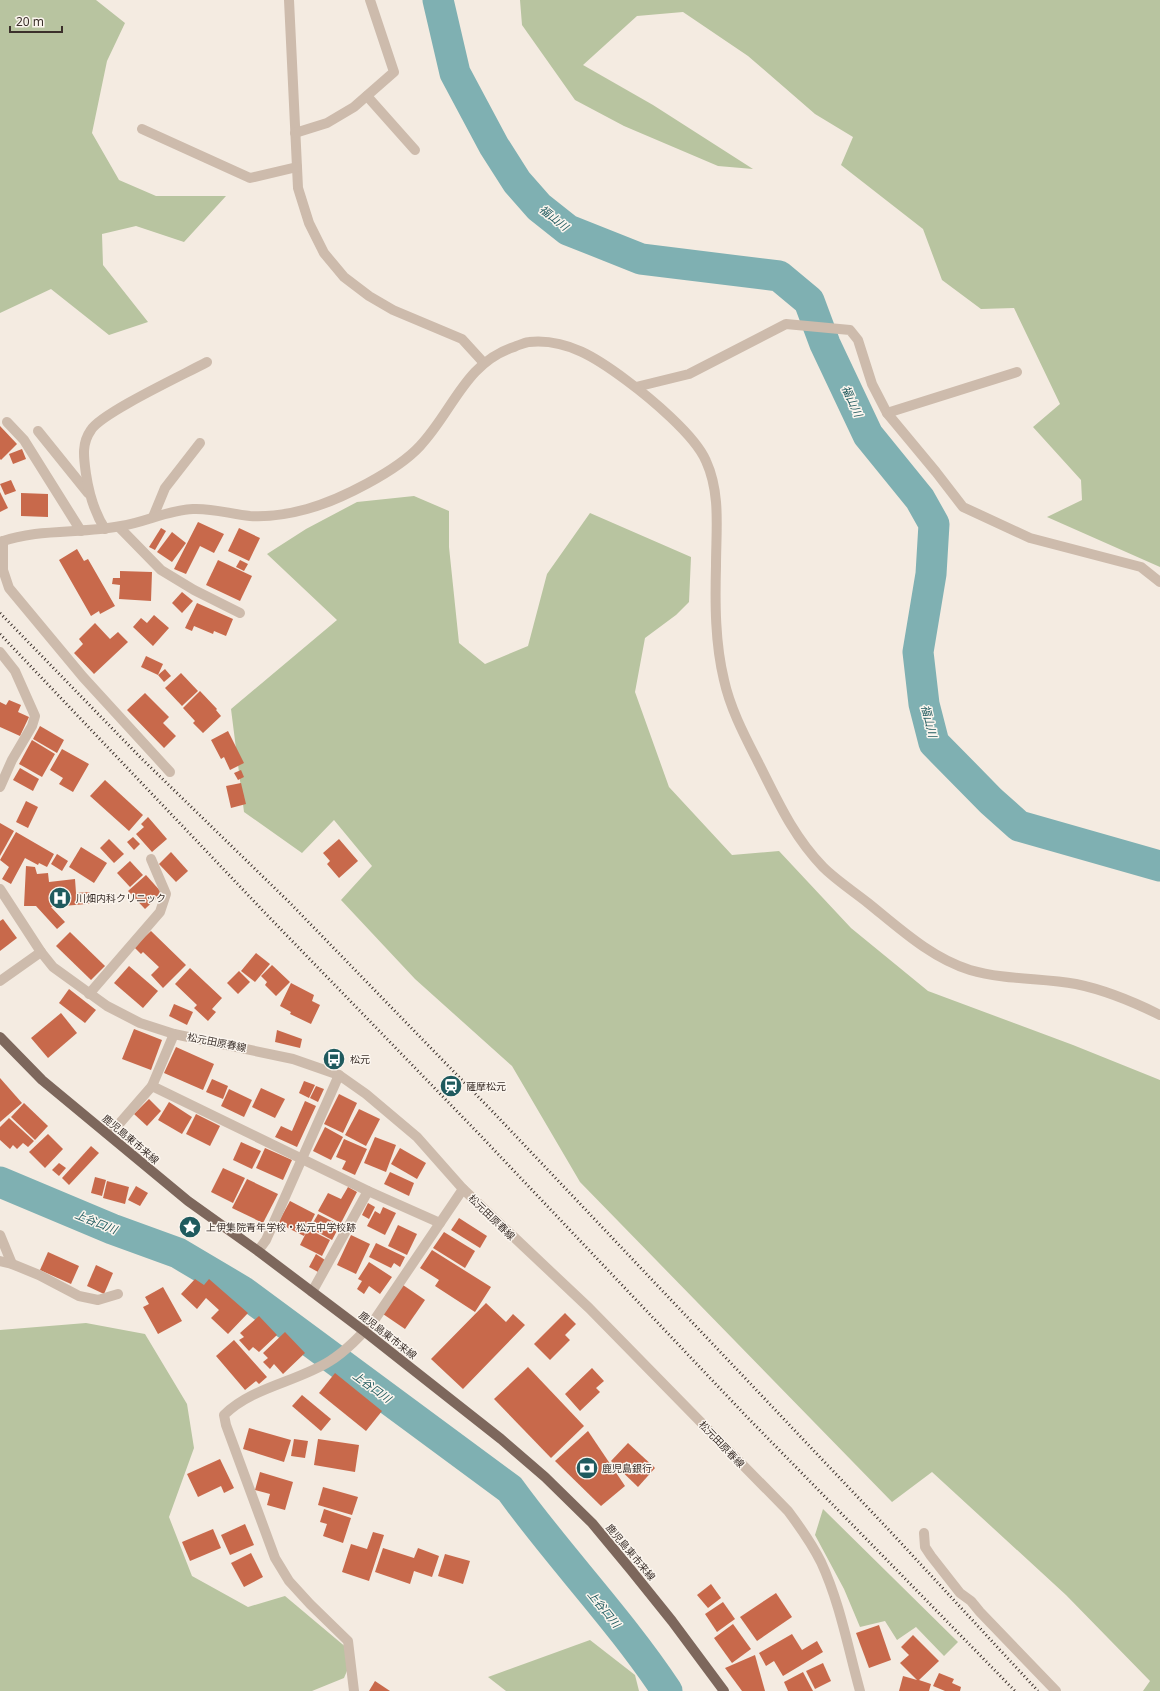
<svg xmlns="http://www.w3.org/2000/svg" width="1160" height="1691" font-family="'Noto Sans','Noto Sans JP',sans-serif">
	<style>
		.green { fill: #b8c4a0 }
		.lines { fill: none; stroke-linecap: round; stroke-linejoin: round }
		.river { stroke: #7fb0b2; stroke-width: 31 }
		.building { fill: #c8694b }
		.minor { stroke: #cdbbac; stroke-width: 10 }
		.major { stroke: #7d675c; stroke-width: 10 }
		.rail { stroke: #3b302b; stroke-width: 3; stroke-dasharray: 1 3; stroke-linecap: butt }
		.labels { text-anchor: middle; stroke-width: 3; stroke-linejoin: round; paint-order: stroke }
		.poi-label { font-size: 10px; fill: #3b302b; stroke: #fbf5ee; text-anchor: start }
		.street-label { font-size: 10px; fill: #3b302b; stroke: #fbf5ee }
		.water-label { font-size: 11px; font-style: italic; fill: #1f5a5e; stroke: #fbf5ee }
	</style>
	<rect width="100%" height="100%" fill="#f4ebe1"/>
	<g class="green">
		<polygon points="0,0 96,0 125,23 107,61 92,133 119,180 156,196 226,196 184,242 136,226 102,234 103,265 148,322 109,335 51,289 0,313"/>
		<polygon points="520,0 1160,0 1160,567 1047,517 1082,500 1081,480 1033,427 1060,404 1014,308 981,309 942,280 923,229 841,165 853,137 815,114 748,56 683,12 637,16 583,65 653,105 753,169 718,166 624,126 575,100 522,25"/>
		<polygon points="414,496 449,511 449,547 459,643 485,664 528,646 547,574 590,513 691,557 689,602 676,615 645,638 635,692 669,787 732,855 779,851 851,928 928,991 1073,1045 1160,1080 1160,1691 1143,1691 1150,1681 1066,1595 932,1472 892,1502 580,1182 512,1066 415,979 341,900 372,866 334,820 302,853 244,812 231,709 337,620 267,554 306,529 357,502"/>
		<polygon points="86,1323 145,1334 187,1404 194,1448 169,1517 192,1576 248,1607 285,1596 354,1654 344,1678 312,1691 0,1691 0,1330"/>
		<polygon points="823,1509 958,1642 944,1656 916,1627 897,1640 885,1621 860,1627 844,1589 815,1535"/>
		<polygon points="590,1640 635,1675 639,1691 506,1691 488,1677"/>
	</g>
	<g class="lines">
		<g class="river">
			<polyline points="438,0 455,73 494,146 517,182 539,207 568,230 641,259 779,276 809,301 825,344 868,435 920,499 934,524 931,574 918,652 924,704 934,743 991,801 1019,826 1160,866"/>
			<path d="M0 1182 112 1229 178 1253 242 1291 510 1489C560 1558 620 1620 667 1691"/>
		</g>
	</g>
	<g class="building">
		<polygon points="0,426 17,444 1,460 0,459"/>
		<polygon points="22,449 26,459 13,464 9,454"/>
		<polygon points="11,480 16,491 5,495 0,484"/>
		<polygon points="0,492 8,508 0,512"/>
		<polygon points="21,493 48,494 48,517 21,516"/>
		<polygon points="198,522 224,534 214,553 200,546 186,574 174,569"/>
		<polygon points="161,528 166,531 155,550 149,547"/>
		<polygon points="239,528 260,538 249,561 228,551"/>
		<polygon points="172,532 186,543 172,562 157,552"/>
		<polygon points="77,549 84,561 88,559 115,606 100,614 99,611 91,616 59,560"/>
		<polygon points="218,560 252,576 240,601 206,585"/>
		<polygon points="240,560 248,564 244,571 236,567"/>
		<polygon points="120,571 152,572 151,601 119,599 120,585 112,584 113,578 120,578"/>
		<polygon points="182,592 193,601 182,613 172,603"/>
		<polygon points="197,603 233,619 226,636 214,631 213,634 194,626 192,631 185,628"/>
		<polygon points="154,615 169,628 153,646 133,627 141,618 147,623"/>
		<polygon points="95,623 110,639 118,632 128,642 94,674 74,653 83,644 79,639"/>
		<polygon points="146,656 163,664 158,675 141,667"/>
		<polygon points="165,669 171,676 164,682 158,675"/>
		<polygon points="181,673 198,691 182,706 165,688"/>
		<polygon points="200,691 217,709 216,710 221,716 203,733 193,723 195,721 183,708"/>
		<polygon points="145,693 169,717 163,723 176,736 164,748 127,710"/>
		<polygon points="9,700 21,705 18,712 29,717 20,736 0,727 0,702 6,705"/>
		<polygon points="40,726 64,740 57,753 33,739"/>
		<polygon points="228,731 244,763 230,770 224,757 221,759 211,740"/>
		<polygon points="32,740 55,754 42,777 19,764"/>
		<polygon points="62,749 89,764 73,792 59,784 63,778 50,770"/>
		<polygon points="20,768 39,779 33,791 13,780"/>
		<polygon points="241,770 244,777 238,780 234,773"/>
		<polygon points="105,780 143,815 129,831 90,796"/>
		<polygon points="241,783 246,804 231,808 226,786"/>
		<polygon points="26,801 38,807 28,828 16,822"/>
		<polygon points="148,817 167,839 152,852 136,834 144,827 141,824"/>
		<polygon points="0,823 14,831 0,856"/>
		<polygon points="16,832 54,854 47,867 39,863 38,865 25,858 11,884 2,879 9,867 0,860"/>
		<polygon points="133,837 140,844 134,850 127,842"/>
		<polygon points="109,839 124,854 114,863 100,848"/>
		<polygon points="339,839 358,861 339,878 327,864 330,861 323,853"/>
		<polygon points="81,847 107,863 94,883 69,867"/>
		<polygon points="171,852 188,871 176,882 159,864"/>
		<polygon points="57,854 68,861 62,871 51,864"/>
		<polygon points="130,861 143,875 130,887 117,873"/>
		<polygon points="26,866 35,867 37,874 48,873 49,882 75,879 76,893 89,892 99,903 51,907 65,922 57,929 36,906 24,906"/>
		<polygon points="146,875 162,893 145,909 128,891"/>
		<polygon points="3,919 17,938 0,951 0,921"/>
		<polygon points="151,931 186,965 163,988 151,975 159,967 143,952 141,954 134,947"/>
		<polygon points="70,932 105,966 91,980 56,946"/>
		<polygon points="256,953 270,964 255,982 241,971"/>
		<polygon points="272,965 290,982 276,996 265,985 267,982 261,976"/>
		<polygon points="129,966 158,991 143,1008 114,983"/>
		<polygon points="190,968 222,998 212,1009 216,1012 208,1021 194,1008 197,1005 175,984"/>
		<polygon points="239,971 250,982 238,994 227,983"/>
		<polygon points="291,983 314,995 312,1001 320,1005 311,1024 290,1014 291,1012 280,1006"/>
		<polygon points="69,989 96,1010 85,1023 59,1003"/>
		<polygon points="174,1004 193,1012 187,1025 169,1016"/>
		<polygon points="61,1013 77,1033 48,1058 31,1038"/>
		<polygon points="134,1029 162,1040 151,1070 122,1059"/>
		<polygon points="277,1030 302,1039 300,1048 275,1042"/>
		<polygon points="176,1047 214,1064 203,1090 164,1073"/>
		<polygon points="0,1078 22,1103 0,1122"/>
		<polygon points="212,1079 228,1086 223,1099 206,1092"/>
		<polygon points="304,1081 315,1085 309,1098 299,1093"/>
		<polygon points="316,1086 324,1089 318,1102 310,1098"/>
		<polygon points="261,1088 285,1099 275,1118 252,1107"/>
		<polygon points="229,1089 252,1100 244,1117 221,1106"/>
		<polygon points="339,1094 357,1103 343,1133 324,1124"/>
		<polygon points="149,1099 161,1111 147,1126 134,1114"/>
		<polygon points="305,1101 316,1106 297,1147 275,1137 281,1126 292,1131"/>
		<polygon points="169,1102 192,1117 182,1134 158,1120"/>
		<polygon points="24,1103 48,1126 35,1140 11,1117"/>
		<polygon points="359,1109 380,1119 366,1146 345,1135"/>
		<polygon points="196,1114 220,1126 210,1146 186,1134"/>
		<polygon points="9,1118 34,1141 28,1147 23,1143 17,1149 13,1145 10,1149 0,1140 0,1127"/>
		<polygon points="325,1127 343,1137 331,1160 313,1151"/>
		<polygon points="48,1134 63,1149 45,1168 29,1152"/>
		<polygon points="375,1137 396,1145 386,1172 364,1163"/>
		<polygon points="344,1139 367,1149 355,1175 342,1169 346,1161 336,1157"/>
		<polygon points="241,1142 261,1151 252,1169 233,1160"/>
		<polygon points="91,1146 99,1153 69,1185 62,1178"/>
		<polygon points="265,1148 292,1160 283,1180 256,1168"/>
		<polygon points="400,1148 426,1163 417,1179 391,1164"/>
		<polygon points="59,1163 66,1168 59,1176 52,1170"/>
		<polygon points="223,1168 245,1178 233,1203 211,1192"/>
		<polygon points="390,1172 414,1183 409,1196 384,1184"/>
		<polygon points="95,1177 106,1180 102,1196 91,1193"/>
		<polygon points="247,1179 278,1194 263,1223 232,1208"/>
		<polygon points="107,1181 129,1187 125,1204 103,1198"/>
		<polygon points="136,1186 148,1193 140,1206 128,1200"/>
		<polygon points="348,1187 357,1192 341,1223 318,1211 328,1193 341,1199"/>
		<polygon points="290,1201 315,1214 304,1236 278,1223"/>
		<polygon points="368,1203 375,1207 369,1219 362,1215"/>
		<polygon points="383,1207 396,1213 385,1235 367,1226 375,1211 380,1214"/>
		<polygon points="318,1214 340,1225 332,1240 310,1228"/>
		<polygon points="459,1218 487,1236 480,1248 451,1230"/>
		<polygon points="398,1225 417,1234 407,1255 388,1246"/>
		<polygon points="308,1229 330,1240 322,1256 300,1245"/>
		<polygon points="444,1232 475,1251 465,1268 433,1248"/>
		<polygon points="351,1235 370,1244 356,1274 337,1265"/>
		<polygon points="376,1243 405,1257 400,1267 394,1263 391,1268 369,1257"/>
		<polygon points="432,1250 491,1287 475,1312 435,1286 439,1280 420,1268"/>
		<polygon points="48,1252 79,1266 71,1284 40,1270"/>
		<polygon points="316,1254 325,1260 318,1272 309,1267"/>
		<polygon points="369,1262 392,1277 380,1294 369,1286 364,1294 357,1289 362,1281 358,1279"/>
		<polygon points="96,1265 113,1273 104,1294 87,1286"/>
		<polygon points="195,1279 204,1285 209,1279 248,1313 228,1334 211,1318 219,1310 206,1298 197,1309 181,1294"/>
		<polygon points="403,1285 425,1300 405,1329 383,1314"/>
		<polygon points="163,1287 182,1321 158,1334 143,1307 149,1304 145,1297"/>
		<polygon points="486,1303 506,1322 513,1314 525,1325 463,1389 431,1359"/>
		<polygon points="565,1313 576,1324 565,1335 570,1340 550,1360 534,1344"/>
		<polygon points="259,1316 277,1335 259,1352 253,1347 249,1351 239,1340 244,1337 240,1333"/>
		<polygon points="285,1332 305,1353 283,1374 274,1364 270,1369 263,1362 268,1358 263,1353"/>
		<polygon points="234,1340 267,1377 259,1384 256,1381 245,1390 216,1356"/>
		<polygon points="528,1367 584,1426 551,1458 494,1399"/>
		<polygon points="592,1368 604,1381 596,1388 600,1392 580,1411 565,1394"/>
		<polygon points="335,1373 382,1411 366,1431 319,1393"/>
		<polygon points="302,1395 331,1419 321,1431 292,1406"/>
		<polygon points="249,1428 291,1440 284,1462 243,1449"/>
		<polygon points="588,1431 625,1486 601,1506 555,1461"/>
		<polygon points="294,1439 308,1441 305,1458 291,1456"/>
		<polygon points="318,1439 359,1445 355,1472 314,1465"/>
		<polygon points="628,1443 655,1468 638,1487 611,1461"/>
		<polygon points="220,1459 234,1488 224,1493 221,1486 198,1497 187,1474"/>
		<polygon points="260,1472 293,1482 285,1510 267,1505 270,1494 255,1490"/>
		<polygon points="323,1487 358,1497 352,1515 318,1505"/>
		<polygon points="324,1509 351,1518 343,1543 323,1536 327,1524 320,1522"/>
		<polygon points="245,1524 254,1545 230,1555 221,1535"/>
		<polygon points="213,1529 221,1548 190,1561 182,1542"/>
		<polygon points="373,1532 384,1535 369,1581 342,1572 351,1544 367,1549"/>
		<polygon points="383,1548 414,1558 418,1548 439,1556 432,1577 414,1571 410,1584 375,1572"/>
		<polygon points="251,1553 263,1577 244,1587 231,1563"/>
		<polygon points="445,1554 470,1561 463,1584 438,1576"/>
		<polygon points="711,1584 721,1598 708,1608 697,1595"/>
		<polygon points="776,1593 792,1617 757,1641 740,1617"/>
		<polygon points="723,1602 735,1619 717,1632 705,1614"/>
		<polygon points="733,1624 751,1649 732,1663 714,1638"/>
		<polygon points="879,1625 891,1660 869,1668 856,1633"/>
		<polygon points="792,1634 802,1650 817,1641 823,1652 783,1676 774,1661 766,1666 759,1653"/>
		<polygon points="913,1635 939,1661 919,1680 931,1684 929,1691 899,1691 903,1676 917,1680 900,1663 909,1655 901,1647"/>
		<polygon points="755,1655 765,1691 742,1691 725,1668"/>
		<polygon points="823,1663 831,1681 815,1689 806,1671"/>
		<polygon points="803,1672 813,1691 788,1691 784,1682"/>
		<polygon points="939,1673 954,1679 952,1683 961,1687 960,1691 945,1691 933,1686"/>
		<polygon points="375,1681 390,1691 369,1691"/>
	</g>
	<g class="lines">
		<g class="minor">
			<polyline points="289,0 298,188 309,223 324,253 344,277 369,296 393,310 462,339 483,362"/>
			<polyline points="367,96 415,150"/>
			<polyline points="142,129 250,178 297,167"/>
			<polyline points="295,133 327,123 354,107 394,72 370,0"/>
			<polyline points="636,387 689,374 786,324 850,330 858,340 872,384 887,413 936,472 963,507 1030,538 1141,567 1160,582"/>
			<polyline points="887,413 1017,372"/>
			<polyline points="7,422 24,440 81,531"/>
			<polyline points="38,431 88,493"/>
			<polyline points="153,517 165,488 200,443"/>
			<polyline points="119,527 161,570 194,590 240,613"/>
			<path d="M105 529C94 512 89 494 86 474 84 459 81 444 91 430 101 413 185 374 207 362"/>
			<polyline points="3,541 3,570 9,588 83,677 170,772"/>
			<path d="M0 542C39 528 81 534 121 526 146 522 168 510 193 509 213 508 230 514 250 516 268 517 289 514 307 509 340 500 397 471 420 446 453 411 465 363 514 347 516 346 527 342 529 342 567 338 598 359 626 380 649 397 695 435 706 461 721 494 716 530 716 566 715 603 715 643 724 680 731 712 748 742 762 770 780 806 795 838 823 867 836 880 853 891 868 903 899 928 931 958 970 970 1005 980 1041 978 1076 984 1105 990 1134 1002 1160 1015"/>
			<polyline points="0,652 15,671 35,716 32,726 12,760 0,787"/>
			<path d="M0 889 41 952 53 967 107 1006 140 1023 174 1034 293 1059 339 1075 366 1094 417 1137 463 1189 589 1308 788 1511C800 1527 812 1544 821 1562 840 1603 848 1648 860 1691"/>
			<polyline points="0,981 41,952"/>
			<polyline points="89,994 160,912 166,894 151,859"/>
			<polyline points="152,1086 368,1191 440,1223"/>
			<polyline points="106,1133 119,1124 152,1086 174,1034"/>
			<polyline points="0,1235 12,1264"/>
			<polyline points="258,1251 266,1240 339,1075"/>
			<polyline points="0,1261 12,1264 39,1275 79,1296 98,1300 118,1294"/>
			<polyline points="312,1292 368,1191"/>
			<polyline points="924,1533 925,1547 931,1556 960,1593 971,1601 980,1612 1056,1691"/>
			<path d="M354 1691 348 1641 310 1604 289 1581 275 1558 226 1425 224 1415C252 1387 297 1382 330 1361 346 1351 360 1336 373 1322L463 1189"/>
		</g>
		<polyline class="major" points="0,1037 42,1080 188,1201 258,1251 364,1331 501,1439 545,1477 592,1523 631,1570 672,1621 724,1691"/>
		<g class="rail">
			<polyline points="0,613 141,758 289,902 494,1113 888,1529 1038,1691"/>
			<polyline points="0,634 268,916 479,1134 747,1417 1015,1691"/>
		</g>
	</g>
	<defs>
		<g id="hospital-disc" transform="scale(1.15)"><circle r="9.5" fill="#1f5a5e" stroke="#fbf5ee"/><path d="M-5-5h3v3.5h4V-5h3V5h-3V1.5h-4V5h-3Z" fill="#fff"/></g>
		<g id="bus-disc" transform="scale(1.15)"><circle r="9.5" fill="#1f5a5e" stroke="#fbf5ee"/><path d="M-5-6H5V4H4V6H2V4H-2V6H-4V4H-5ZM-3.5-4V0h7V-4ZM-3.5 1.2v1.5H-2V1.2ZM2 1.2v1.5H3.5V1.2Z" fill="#fff"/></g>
		<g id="station-disc" transform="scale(1.15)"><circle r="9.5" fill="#1f5a5e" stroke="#fbf5ee"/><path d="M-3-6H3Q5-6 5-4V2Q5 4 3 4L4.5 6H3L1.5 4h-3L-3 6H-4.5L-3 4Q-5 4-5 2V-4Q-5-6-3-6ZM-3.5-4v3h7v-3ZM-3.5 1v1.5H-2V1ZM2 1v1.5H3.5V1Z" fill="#fff"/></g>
		<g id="sight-disc" transform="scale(1.15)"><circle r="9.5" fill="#1f5a5e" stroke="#fbf5ee"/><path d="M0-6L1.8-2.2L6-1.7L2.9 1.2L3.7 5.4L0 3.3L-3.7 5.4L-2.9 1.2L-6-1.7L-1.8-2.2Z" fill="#fff"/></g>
		<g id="bank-disc" transform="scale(1.15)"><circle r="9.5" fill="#1f5a5e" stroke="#fbf5ee"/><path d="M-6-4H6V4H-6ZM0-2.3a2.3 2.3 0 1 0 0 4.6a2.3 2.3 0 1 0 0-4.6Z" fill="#fff"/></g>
	</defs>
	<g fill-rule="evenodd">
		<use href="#hospital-disc" x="60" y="898"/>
		<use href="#bus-disc" x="334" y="1059"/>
		<use href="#station-disc" x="451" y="1086"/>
		<use href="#sight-disc" x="190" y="1227"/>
		<use href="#bank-disc" x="587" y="1468"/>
	</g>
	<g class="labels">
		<g class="poi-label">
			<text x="76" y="902">川畑内科クリニック</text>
			<text x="350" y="1063">松元</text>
			<text x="466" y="1090">薩摩松元</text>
			<text x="206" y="1231">上伊集院青年学校・松元中学校跡</text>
			<text x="602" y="1472">鹿児島銀行</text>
		</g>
		<g class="street-label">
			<text transform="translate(217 1042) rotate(11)" y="4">松元田原春線</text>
			<text transform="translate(131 1139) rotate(40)" y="4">鹿児島東市来線</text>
			<text transform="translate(492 1217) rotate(44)" y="4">松元田原春線</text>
			<text transform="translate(388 1335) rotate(38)" y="4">鹿児島東市来線</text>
			<text transform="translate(722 1444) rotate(46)" y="4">松元田原春線</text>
			<text transform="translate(631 1552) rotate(50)" y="4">鹿児島東市来線</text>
		</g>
		<g class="water-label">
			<text transform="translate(554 218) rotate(38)" y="4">福山川</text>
			<text transform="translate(852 401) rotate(65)" y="4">福山川</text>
			<text transform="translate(929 721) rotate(76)" y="4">福山川</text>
			<text transform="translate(96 1222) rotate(22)" y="4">上谷口川</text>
			<text transform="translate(372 1387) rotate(36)" y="4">上谷口川</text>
			<text transform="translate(604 1609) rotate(51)" y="4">上谷口川</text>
		</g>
	</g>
	<path d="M10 26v6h52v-6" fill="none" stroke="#3b302b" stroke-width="2"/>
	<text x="16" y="26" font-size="12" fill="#3b302b" stroke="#fbf5ee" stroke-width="3" paint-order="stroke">20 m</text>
</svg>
